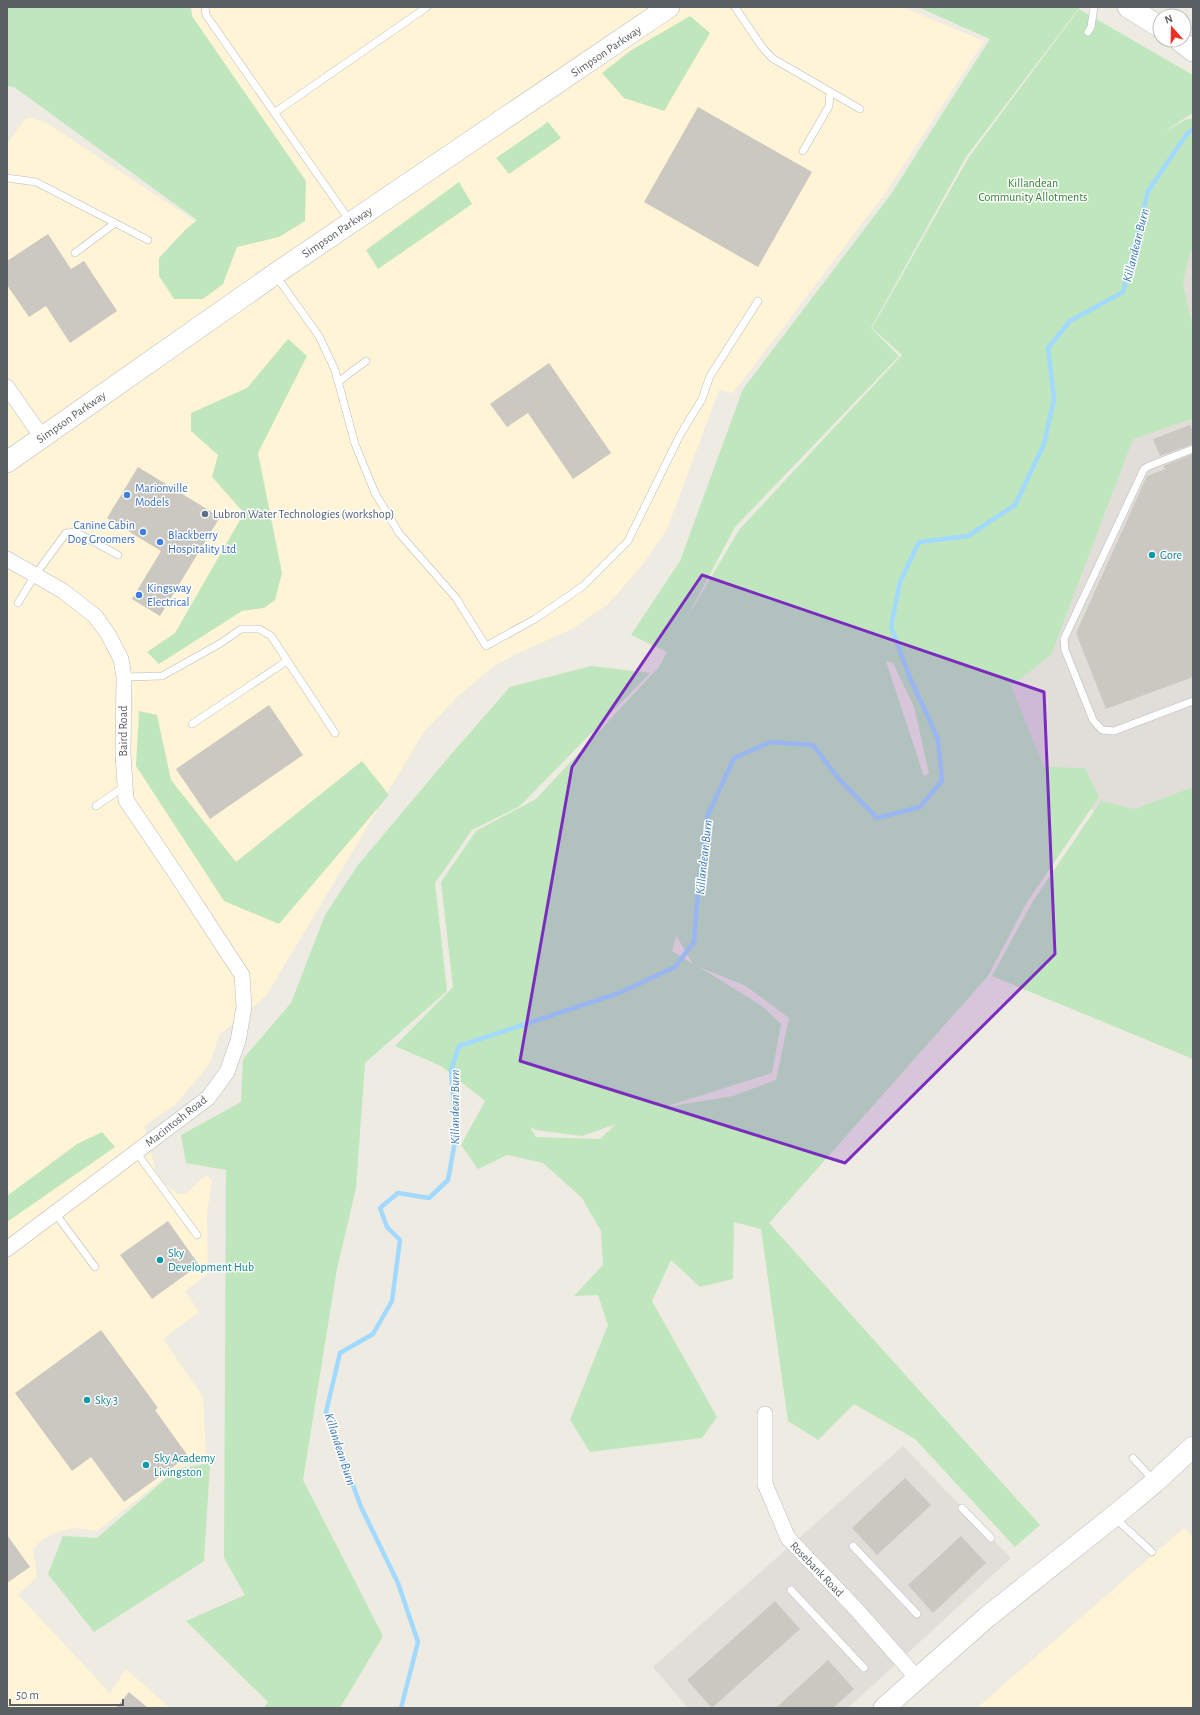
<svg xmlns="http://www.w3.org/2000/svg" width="1200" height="1715" font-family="'Alegreya Sans',sans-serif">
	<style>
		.commercial { fill: #fff4d6 }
		.industrial { fill: #e1deda }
		.green { fill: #bfe6bd; fill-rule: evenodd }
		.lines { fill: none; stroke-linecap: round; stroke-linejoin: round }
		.stream { stroke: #a1d9ff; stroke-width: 4.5 }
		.building { fill: #cbc7c1 }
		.lane-casing { stroke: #b7babf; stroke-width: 8 }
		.street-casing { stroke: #b7babf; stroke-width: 16 }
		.secondary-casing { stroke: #b6babf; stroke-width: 22 }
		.lane { stroke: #fff; stroke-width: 7 }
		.street { stroke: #fff; stroke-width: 15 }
		.secondary { stroke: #fff; stroke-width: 21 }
		.marked { fill: #7b2cbf; fill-opacity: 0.2; stroke: #7b2cbf; stroke-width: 3; stroke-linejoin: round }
		.shop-dot { fill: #3f7fe0; stroke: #fff; stroke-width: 1.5 }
		.service-dot { fill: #5c6f8a; stroke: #fff; stroke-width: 1.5 }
		.culture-dot { fill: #0f9aa8; stroke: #fff; stroke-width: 1.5 }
		.labels { text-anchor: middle; stroke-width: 3; stroke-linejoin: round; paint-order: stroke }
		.street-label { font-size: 12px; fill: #5a5f63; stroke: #fff }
		.park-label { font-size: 12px; fill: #318332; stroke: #fff }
		.shop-label { font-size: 12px; fill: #366cbe; stroke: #fff; text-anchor: start }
		.service-label { font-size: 12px; fill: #4e5e75; stroke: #fff; text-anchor: start }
		.culture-label { font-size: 12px; fill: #0d838f; stroke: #fff; text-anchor: start }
		.water-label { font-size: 13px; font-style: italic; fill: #3b7ab4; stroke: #fff }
	</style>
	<rect width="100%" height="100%" fill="#eeebe2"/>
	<g class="commercial">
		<polygon points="188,7 902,7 984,41 886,192 733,393 719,390 667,529 641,567 607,605 572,629 516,654 494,666 457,697 423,733 266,996 219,1035 210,1063 176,1104 144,1126 156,1171 164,1183 178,1194 186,1194 198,1182 207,1175 212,1181 207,1214 208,1274 185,1291 199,1312 163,1339 203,1397 206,1457 174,1470 97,1531 78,1528 60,1531 44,1538 33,1548 37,1577 18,1595 110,1693 126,1669 170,1708 7,1708 7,144 26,118 31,118 47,123 228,243"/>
		<polygon points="1184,1528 1193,1538 1193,1708 977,1708"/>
	</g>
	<g class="industrial">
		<polygon points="1193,218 1193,827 1100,816 1002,737 972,643"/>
		<polygon points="903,1446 1011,1558 848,1708 688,1708 653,1667"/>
	</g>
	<g class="green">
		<polygon points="7,7 191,7 192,16 306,181 305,221 279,237 237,247 223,284 203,299 174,299 159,276 159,258 185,230 197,220 14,87 7,86"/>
		<path d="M918 7 1079 8 966 157 871 328 899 356 735 527 685 621 739 530 902 355 872 328 969 157 1079 9 1191 74 1193 75V113L1162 133 1185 120 1193 118V250L1190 252 1183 283 1193 329V405L1192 419 1133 439 1051 655 1011 686 1044 767 1085 768 1099 797 1027 902 988 976 769 1223 1040 1525 1015 1547 915 1439 854 1404 818 1440 788 1421 761 1229 734 1222 733 1279 700 1287 671 1260 652 1301 717 1417 702 1438 590 1452 570 1420 608 1325 598 1295 574 1296 603 1265 601 1231 582 1198 543 1163 507 1155 478 1169 461 1145 485 1101 441 1066 395 1046 453 987 441 882 476 831 536 799 659 667 667 652 631 635 680 561 743 389 891 194 990 39ZM886 661 893 663 914 707 929 773 924 777ZM676 937H677L693 964 672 951ZM699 967 746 986 789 1018 776 1080 733 1096 661 1108 772 1073 781 1024 762 1006ZM616 1124 600 1139 536 1137 530 1127 536 1130 582 1136Z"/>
		<polygon points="690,16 710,33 664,111 624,98 602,73 630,51"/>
		<polygon points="548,122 561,138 509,174 496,158"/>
		<polygon points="459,182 472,204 378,269 366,250"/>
		<polygon points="288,339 307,356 258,453 282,573 275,600 264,608 242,611 159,664 147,652 175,633 244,513 212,477 218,455 191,431 191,413 247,388"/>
		<polygon points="591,666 650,673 520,806 472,830 435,883 447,991 365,1063 356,1188 337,1269 303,1480 383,1636 340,1708 264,1708 268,1702 186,1621 245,1595 224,1558 226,1170 186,1163 181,1135 241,1102 243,1059 291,1003 325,915 358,865 448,758 510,687"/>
		<polygon points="139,711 157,715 171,780 236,862 362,761 389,795 279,924 224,901 136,766"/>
		<polygon points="1193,787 1193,1059 992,976 1033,901 1101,801 1135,809"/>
		<polygon points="102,1132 115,1147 7,1222 7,1196 77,1144"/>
		<polygon points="210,1463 204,1561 94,1632 48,1574 63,1536 97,1538 177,1469"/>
	</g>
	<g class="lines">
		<polyline class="stream" points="401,1708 418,1642 398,1583 361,1507 326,1412 340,1353 373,1334 392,1301 400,1240 387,1227 380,1208 398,1193 429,1198 448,1180 456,1136 451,1070 459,1046 619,993 675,967 694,942 697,902 707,817 734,758 770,742 813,745 838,778 877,818 920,807 942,781 938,739 910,678 891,627 900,582 919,542 968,536 1015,505 1044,444 1054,399 1048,348 1070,321 1123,292 1148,191 1186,135 1193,129"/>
	</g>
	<g class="building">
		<polygon points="698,107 812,172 758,267 644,202"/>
		<polygon points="48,234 71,269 84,261 117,311 70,343 46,306 29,317 7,285 7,261"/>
		<polygon points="549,363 611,453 573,479 528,413 507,427 490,404"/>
		<polygon points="1190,425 1193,433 1193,444 1160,456 1153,439"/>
		<polygon points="1193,454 1193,677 1106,709 1076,633 1147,476 1165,469 1163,466"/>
		<polygon points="138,467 220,517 160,616 132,599 161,551 107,518"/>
		<polygon points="269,705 303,755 210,819 176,769"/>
		<polygon points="168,1221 199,1265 152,1299 120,1255"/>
		<polygon points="101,1330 158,1408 155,1410 188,1456 124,1502 91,1457 72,1471 15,1393"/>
		<polygon points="905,1478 931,1505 877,1555 852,1528"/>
		<polygon points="7,1535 30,1567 7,1583"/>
		<polygon points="961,1536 986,1563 933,1613 908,1585"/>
		<polygon points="775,1601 800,1629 712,1708 687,1680"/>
		<polygon points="828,1660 854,1689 833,1708 776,1708"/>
		<polygon points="129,1692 148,1708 116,1708"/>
	</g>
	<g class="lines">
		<g class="lane-casing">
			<g id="lane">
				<polyline points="205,7 206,15 350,221"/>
				<polyline points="735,7 762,47 772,58 860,109"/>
				<polyline points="1088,32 1091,27 1094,7"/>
				<polyline points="274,113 427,7"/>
				<polyline points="803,151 829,106 830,93"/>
				<polyline points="7,178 36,182 148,240"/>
				<polyline points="75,253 115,223"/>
				<polyline points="276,276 319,336 335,370 355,444 375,493 399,533 456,598 486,646 535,619 583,586 628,541 680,435 702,399 710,376 758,301"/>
				<polyline points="338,382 366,361"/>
				<polyline points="1193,449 1149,466 1144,469 1064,639 1065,650 1093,720 1102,730 1114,731 1193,701"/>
				<polyline points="18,603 35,575 66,533 76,532 118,555"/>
				<polyline points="124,677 162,676 221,643 241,629 259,629 271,636 335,733"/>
				<polyline points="192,724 287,661"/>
				<polyline points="96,806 124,787"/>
				<polyline points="136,1152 197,1235"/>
				<polyline points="55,1213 95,1267"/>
				<polyline points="1133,1458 1153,1480"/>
				<polyline points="962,1508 991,1538"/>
				<polyline points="1115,1518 1152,1552"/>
				<polyline points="853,1546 917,1614"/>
				<polyline points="791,1590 864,1668"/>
			</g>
		</g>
		<g class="street-casing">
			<g id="street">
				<polyline points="7,387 42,437"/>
				<polyline points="7,559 63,591 95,616 108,634 121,659 124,677 123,754 126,800 176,874 242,975 244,1007 238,1041 227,1072 208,1098 7,1249"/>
				<polyline points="765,1414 765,1484 788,1538 856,1609 917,1678"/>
			</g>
		</g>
		<g class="secondary-casing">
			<g id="secondary">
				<polyline points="1128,7 1160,27"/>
				<polyline points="1179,40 1193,51"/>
				<polyline points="7,462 275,274 669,7"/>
				<polyline points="884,1708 987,1617 1114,1516 1155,1482 1193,1447"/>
			</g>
		</g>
		<use href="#lane" class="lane"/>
		<use href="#street" class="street"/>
		<use href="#secondary" class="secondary"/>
	</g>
	<path class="marked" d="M702 575 1044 692 1055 954 845 1163 520 1061 572 767Z"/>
	<g class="shop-dot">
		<circle cx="127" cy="495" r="4"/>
		<circle cx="143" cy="532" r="4"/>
		<circle cx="160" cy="542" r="4"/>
		<circle cx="139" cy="595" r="4"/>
	</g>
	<circle class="service-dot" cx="205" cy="514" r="4"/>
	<g class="culture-dot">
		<circle cx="1152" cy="555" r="4"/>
		<circle cx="160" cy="1260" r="4"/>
		<circle cx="87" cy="1400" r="4"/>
		<circle cx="146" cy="1465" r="4"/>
	</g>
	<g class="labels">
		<g class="street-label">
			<text transform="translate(606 51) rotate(-34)" y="4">Simpson Parkway</text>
			<text transform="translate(337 232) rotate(-34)" y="4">Simpson Parkway</text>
			<text transform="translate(71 417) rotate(-35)" y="4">Simpson Parkway</text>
			<text transform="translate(123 731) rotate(-90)" y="4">Baird Road</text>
			<text transform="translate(176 1121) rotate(-38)" y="4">Macintosh Road</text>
			<text transform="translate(817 1569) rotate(46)" y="4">Rosebank Road</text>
		</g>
		<g class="park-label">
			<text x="1033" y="187">Killandean<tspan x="1033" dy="14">Community Allotments</tspan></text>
		</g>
		<g class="shop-label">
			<text x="135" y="492">Marionville<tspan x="135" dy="14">Models</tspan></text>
			<text x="135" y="529" text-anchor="end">Canine Cabin<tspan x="135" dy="14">Dog Groomers</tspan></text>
			<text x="168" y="539">Blackberry<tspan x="168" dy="14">Hospitality Ltd</tspan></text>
			<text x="147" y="592">Kingsway<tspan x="147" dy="14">Electrical</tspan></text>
		</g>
		<g class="service-label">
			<text x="213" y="518">Lubron Water Technologies (workshop)</text>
		</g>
		<g class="culture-label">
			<text x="1160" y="559">Gore</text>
			<text x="168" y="1257">Sky<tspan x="168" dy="14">Development Hub</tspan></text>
			<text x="95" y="1404">Sky 3</text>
			<text x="154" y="1462">Sky Academy<tspan x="154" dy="14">Livingston</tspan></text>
		</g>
		<g class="water-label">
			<text transform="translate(1135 245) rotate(-76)" y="5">Killandean Burn</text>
			<text transform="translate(703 857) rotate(-84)" y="5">Killandean Burn</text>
			<text transform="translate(454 1107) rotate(-90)" y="5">Killandean Burn</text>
			<text transform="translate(341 1449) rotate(72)" y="5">Killandean Burn</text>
		</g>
	</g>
	<rect width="1200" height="1715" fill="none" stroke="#5a5f63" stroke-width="16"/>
	<g transform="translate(1172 28) rotate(340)"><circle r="19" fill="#ffffff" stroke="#bdbfc1"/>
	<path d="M0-3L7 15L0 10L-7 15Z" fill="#ee3028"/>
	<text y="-6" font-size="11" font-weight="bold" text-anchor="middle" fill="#5a5f63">N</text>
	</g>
	<path d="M10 1699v6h113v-6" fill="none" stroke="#5a5f63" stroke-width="2"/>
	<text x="16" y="1699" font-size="12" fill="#5a5f63" stroke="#ffffff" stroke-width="3" paint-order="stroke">50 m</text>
</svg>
